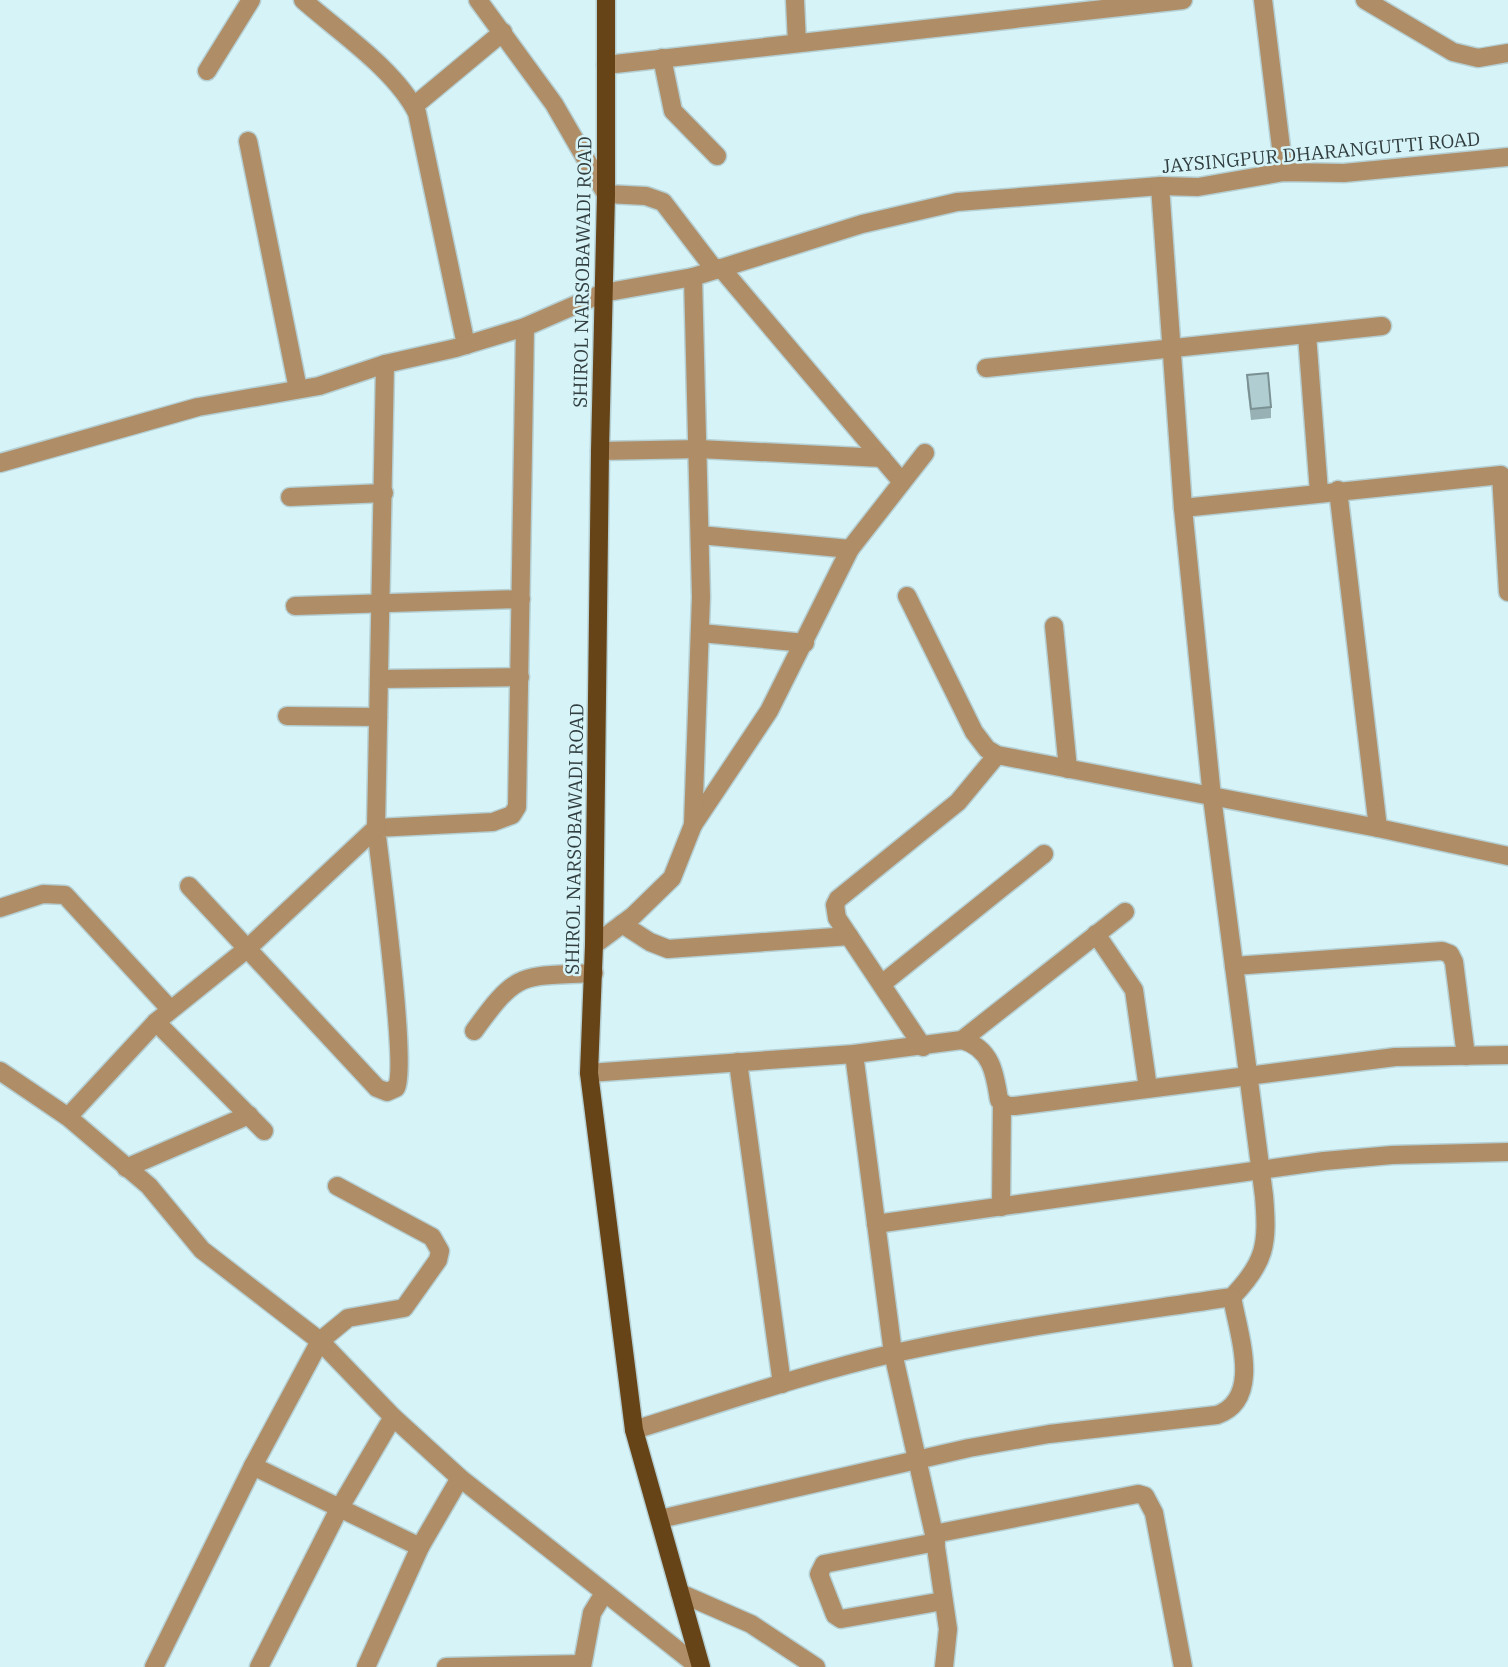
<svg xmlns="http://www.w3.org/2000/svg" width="1508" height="1667" font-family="'IBM Plex Serif',serif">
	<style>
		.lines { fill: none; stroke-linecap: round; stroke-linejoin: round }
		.minor-casing { stroke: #b5cfd3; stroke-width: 21 }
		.major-casing { stroke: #b5cfd3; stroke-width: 21 }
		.minor { stroke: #af8d67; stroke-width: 18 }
		.major { stroke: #664417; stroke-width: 18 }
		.wall { fill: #97b1b4 }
		.building { fill: #b0ced1; stroke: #7b9092; stroke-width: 2 }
		.labels { text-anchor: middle; stroke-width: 5; stroke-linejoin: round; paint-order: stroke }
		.street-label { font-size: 19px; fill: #313d3e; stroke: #d6f4f8 }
	</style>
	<rect width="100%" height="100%" fill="#d6f4f8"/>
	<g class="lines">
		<g class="minor-casing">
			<g id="minor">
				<path d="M303 0C339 32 396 70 417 113L466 345"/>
				<polyline points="478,0 554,104 606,194 646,196 663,202 715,270"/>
				<polyline points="795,0 797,43"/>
				<polyline points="1263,0 1284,172"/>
				<polyline points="1365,0 1453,52 1478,58 1508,53"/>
				<polyline points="662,58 673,111 717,156"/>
				<polyline points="606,65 1183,0"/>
				<polyline points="207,71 251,0"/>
				<polyline points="414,106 503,32"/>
				<polyline points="248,141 298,389"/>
				<polyline points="721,268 902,482"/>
				<polyline points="1307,335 1319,492"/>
				<polyline points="986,368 1382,326"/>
				<polyline points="600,451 699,449 882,458"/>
				<polyline points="0,463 198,407 319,386 385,364 456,348 525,327 603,293 693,277 862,224 957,202 1160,186 1198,187 1284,172 1344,173 1508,157"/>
				<polyline points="1338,490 1378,828"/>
				<polyline points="290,497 384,493"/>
				<polyline points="1183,508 1501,475 1508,592"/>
				<polyline points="700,535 850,549"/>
				<polyline points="907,596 974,732 987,749 997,755 1378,828 1508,856"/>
				<polyline points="295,606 521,599"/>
				<polyline points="1054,626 1068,769"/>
				<polyline points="701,633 805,643"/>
				<polyline points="379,679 520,677"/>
				<polyline points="287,716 378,717"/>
				<polyline points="693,825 769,711 850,549 925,453"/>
				<path d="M189 886 377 1088 387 1092 396 1088C408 1069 380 864 376 828L493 822 512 815 517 807 525 327"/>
				<polyline points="0,908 43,894 65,895 170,1009"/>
				<polyline points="622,924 650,942 668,949 849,936"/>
				<polyline points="1096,934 1134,990 1148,1088"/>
				<polyline points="594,945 633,916 672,878 693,825 701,597 693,277"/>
				<polyline points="1234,966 1442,951 1450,954 1454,962 1466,1056"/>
				<polyline points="883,983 1044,854"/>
				<polyline points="156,1022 264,1131"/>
				<path d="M474 1031C519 969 520 977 594 973"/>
				<polyline points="962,1040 1125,912"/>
				<polyline points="923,1047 837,918 835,905 838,899 958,802 997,755"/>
				<polyline points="854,1054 893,1353 934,1534 948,1629 944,1667"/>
				<polyline points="738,1062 782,1384"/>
				<polyline points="0,1071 68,1117 149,1186 202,1250 320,1341 393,1417 460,1478 699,1667"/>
				<path d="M589 1073 854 1054 962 1040C991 1048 995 1073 999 1100L1007 1106H1015L1395 1057 1508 1055"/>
				<polyline points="68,1117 156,1022 248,948 376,828 385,364"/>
				<polyline points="126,1168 249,1115"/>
				<polyline points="1001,1207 1002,1104"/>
				<polyline points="876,1224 1324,1161 1392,1155 1508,1152"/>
				<path d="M634 1430C721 1403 807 1373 895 1353 1006 1328 1120 1314 1232 1297 1266 1262 1268 1244 1264 1196L1212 797 1183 508 1160 186"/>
				<polyline points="253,1466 420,1547"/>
				<path d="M660 1519 969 1448 1049 1434 1217 1415C1263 1399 1238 1333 1232 1297"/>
				<polyline points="934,1534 1138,1494 1145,1496 1154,1513 1183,1667"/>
				<polyline points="936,1542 824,1564 819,1574 835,1615 841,1619 943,1601"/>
				<polyline points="680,1593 751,1624 816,1667"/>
				<polyline points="154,1667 253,1466 320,1341 348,1318 404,1308 438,1260 440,1251 432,1237 337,1186"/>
				<polyline points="259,1667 339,1509 393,1417"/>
				<polyline points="366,1667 420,1547 460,1478"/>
				<polyline points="446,1667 581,1664"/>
				<polyline points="582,1667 592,1613 603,1595"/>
			</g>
		</g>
		<g class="major-casing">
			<polyline id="major" points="606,0 606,194 600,451 594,945 589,1073 634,1430 701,1667"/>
		</g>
		<use href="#minor" class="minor"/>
		<use href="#major" class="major"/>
	</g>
	<polygon class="wall" points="1247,375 1271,407 1271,418 1251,420 1247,386"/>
	<polygon class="building" points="1268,373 1271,407 1251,409 1247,375"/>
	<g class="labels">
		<g class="street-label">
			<text transform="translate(1321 152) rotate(-5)" y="7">JAYSINGPUR DHARANGUTTI ROAD</text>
			<text transform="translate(582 272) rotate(-89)" y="7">SHIROL NARSOBAWADI ROAD</text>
			<text transform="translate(574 839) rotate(-89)" y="7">SHIROL NARSOBAWADI ROAD</text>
		</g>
	</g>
</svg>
